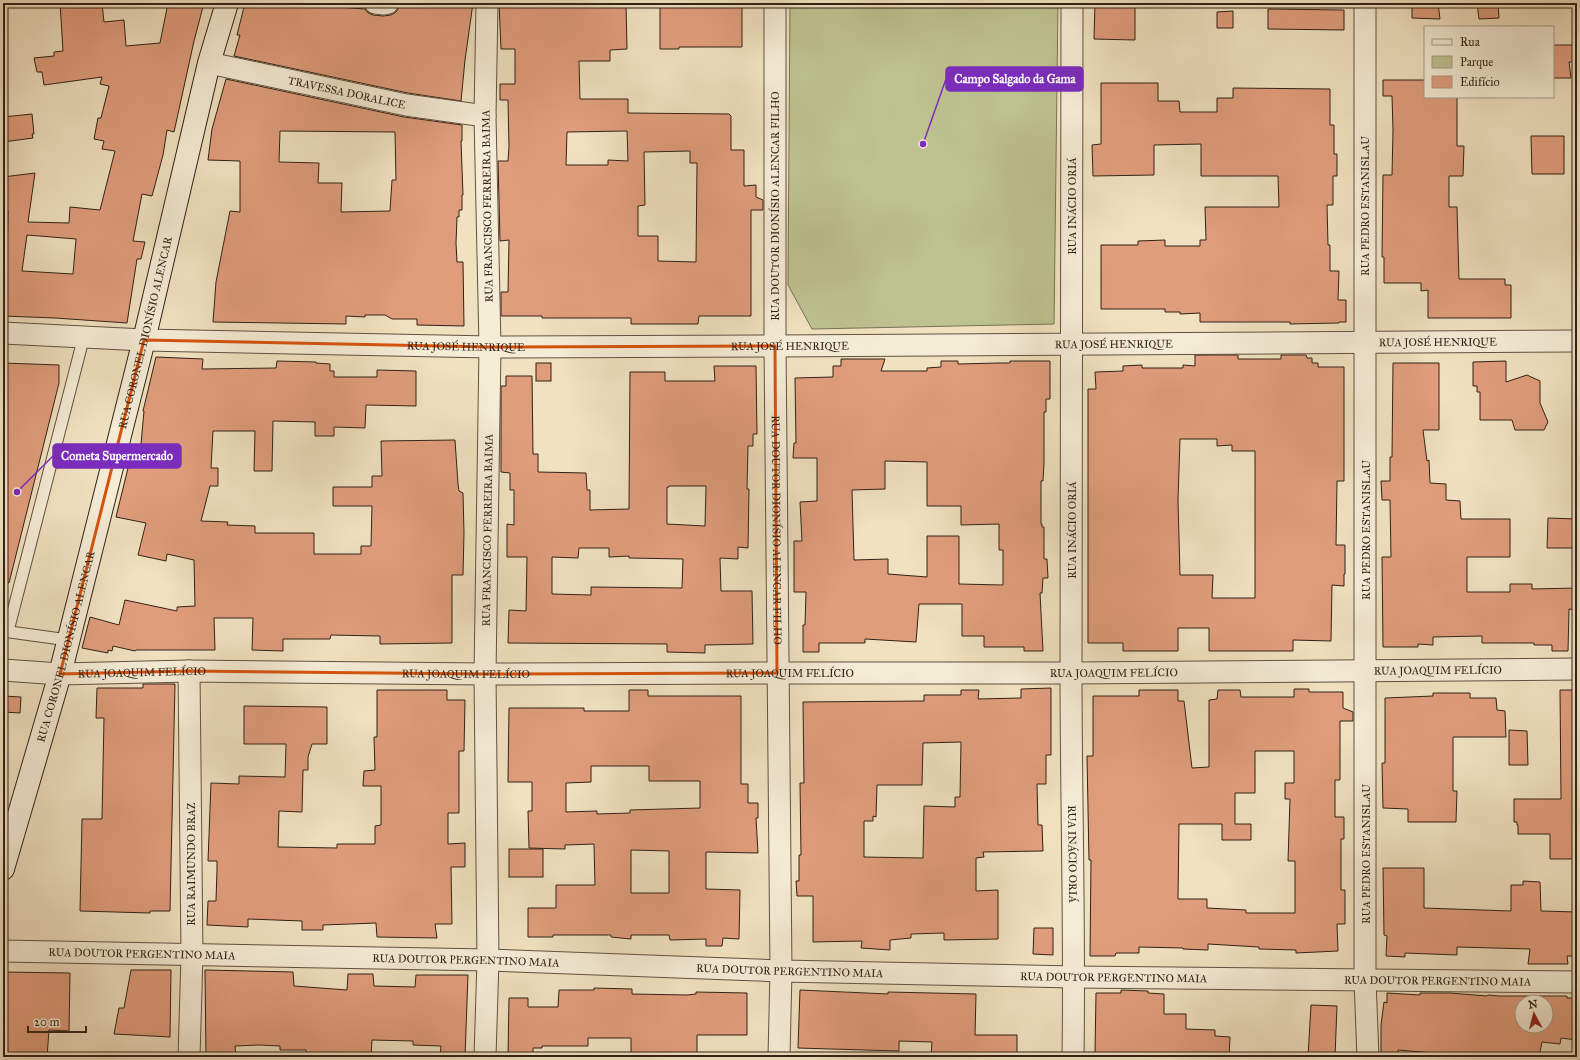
<svg xmlns="http://www.w3.org/2000/svg" width="1580" height="1060" font-family="'IM FELL Great Primer',serif">
	<style>
		.green { fill: #bdc290; stroke: #787254 }
		.building { fill: #e09d7c; stroke: #322117; fill-rule: evenodd }
		.lines { fill: none; stroke-linecap: round; stroke-linejoin: round }
		.lane-casing { stroke: #625141; stroke-width: 13 }
		.street-casing { stroke: #625141; stroke-width: 23 }
		.secondary-casing { stroke: #322117; stroke-width: 24 }
		.lane { stroke: #f5ecd6; stroke-width: 11 }
		.street { stroke: #f5ecd6; stroke-width: 21 }
		.secondary { stroke: #f5ecd6; stroke-width: 22 }
		.marked { fill: none; stroke: #d6530d; stroke-width: 3; stroke-linejoin: round }
		.labels { text-anchor: middle; stroke-width: 3; stroke-linejoin: round; paint-order: stroke }
		.street-label { font-size: 11px; fill: #322117; stroke: #f5ecd6 }
		.leader { fill: none; stroke: #7b2cbf; stroke-width: 1.5 }
		.callout-dot { fill: #7b2cbf; stroke: #f5ecd6; stroke-width: 1.5 }
		.callout { fill: #7b2cbf; stroke: #7b2cbf; stroke-width: 1.5 }
		.callout-label { font-size: 12px; text-anchor: middle; font-weight: bold; fill: #fff }
	</style>
	<rect width="100%" height="100%" fill="#f0e1c0"/>
	<filter id="stains"><feTurbulence type="fractalNoise" baseFrequency=".005" numOctaves="4"/><feColorMatrix values="0 0 0 0 .2 0 0 0 0 .09 0 0 0 0 .02 0 0 0 .5 -.17"/></filter>
	<radialGradient id="worn" r=".72"><stop offset=".6" stop-color="#630" stop-opacity="0"/><stop offset="1" stop-color="#630" stop-opacity=".3"/></radialGradient>
	<polygon class="green" points="790,3 1058,3 1054,324 812,329 788,285"/>
	<g class="building">
		<path d="M60 3H102L104 22 124 20 126 46 160 43 168 3H204L194 41 174 132 167 130 163 155 152 196 142 194 133 241 145 242 141 259H137L127 323 55 318 3 316V255H7L8 211H4L3 177 35 173 28 222 69 223 70 207 100 210 115 151 102 149 104 141 94 139 98 118H101L109 86 100 84 102 77 44 85 42 72H37L34 58 54 56V52L63 51ZM27 235 76 239 73 274 22 271Z"/>
		<polygon points="245,3 313,3 312,5 365,9 368,13 373,15 383,16 391,15 396,12 399,7 400,3 473,3 465,60 461,101 408,93 234,56 240,35 237,35"/>
		<path d="M499 3H593V6L626 5 627 49 610 50V61H579L580 99H628V113L729 114 731 116V150H744V186L756 185V197L763 200V210H751V316H699L698 324H631V318H542V316H501V292H508L509 240 500 241 498 161H508L509 147 508 100H500V84H515V49H501ZM627 131 628 161 608 160V165H566L567 132ZM690 151V163H697L696 262 658 261V236H638V206L645 205 644 152Z"/>
		<polygon points="660,3 742,3 742,47 679,47 679,49 660,49"/>
		<polygon points="1095,3 1135,3 1135,40 1094,39"/>
		<polygon points="1412,3 1438,3 1440,19 1412,18"/>
		<polygon points="1477,3 1498,3 1499,18 1479,19"/>
		<polygon points="1268,9 1344,10 1344,30 1268,29"/>
		<polygon points="1233,11 1233,28 1217,28 1217,12"/>
		<polygon points="1553,45 1577,45 1577,62 1569,62 1571,78 1553,78"/>
		<path d="M226 79 404 117 462 125V141H461L463 195H462V210H459V217H457L456 243 457 262H463L464 326 417 325V319H392L385 315H365V317L346 316V324L213 322 216 282 230 211 240 212V161L208 160 212 129ZM280 131 395 132 396 180H392L390 211 341 212 342 183H318L319 163 279 162Z"/>
		<polygon points="1383,80 1425,80 1425,97 1457,97 1457,146 1464,146 1463,176 1449,176 1449,207 1457,207 1459,279 1505,279 1505,285 1511,285 1511,318 1428,318 1428,290 1421,291 1421,283 1384,283 1384,257 1382,257 1383,175 1392,175 1393,130 1392,96 1383,96"/>
		<polygon points="1101,83 1158,83 1158,101 1179,101 1180,112 1217,112 1217,98 1233,98 1233,88 1330,89 1330,125 1334,125 1334,154 1337,154 1337,176 1333,176 1333,205 1327,205 1328,245 1330,245 1330,271 1339,271 1338,300 1346,300 1346,322 1339,322 1339,323 1290,324 1290,322 1200,322 1200,313 1180,314 1180,312 1165,312 1165,309 1101,309 1101,245 1138,245 1138,241 1165,240 1165,246 1200,246 1200,240 1206,240 1205,207 1279,207 1278,176 1201,176 1201,144 1154,145 1154,175 1093,176 1092,145 1101,144"/>
		<polygon points="32,114 34,134 32,134 33,138 3,142 3,117"/>
		<polygon points="1531,136 1564,136 1564,174 1532,174"/>
		<path d="M1195 355H1238V359H1281V355H1306L1307 358H1312V363H1318V367H1344V481H1337L1336 545H1345V574H1344V586L1332 585 1331 641 1293 640V651H1209V628H1178V651H1123V643H1088V389H1096L1095 372 1123 371V366L1142 365V368H1183V365L1195 366ZM1180 439H1217V446L1232 445V451H1255V598H1212L1213 575H1180L1178 500Z"/>
		<polygon points="156,357 203,359 202,369 276,368 277,361 316,362 316,363 330,364 330,371 334,371 334,377 377,377 377,370 416,371 416,406 366,405 365,428 334,427 334,436 315,436 315,422 273,421 272,471 254,471 255,431 213,431 211,468 218,468 218,486 210,486 201,521 228,522 227,525 255,526 255,533 314,533 314,554 361,554 361,546 371,546 372,506 333,506 333,487 372,487 372,476 382,476 381,441 455,440 458,484 459,491 463,493 464,533 463,575 452,575 452,643 380,644 380,636 331,635 330,639 283,639 283,651 252,650 253,618 214,618 215,650 136,650 135,651 113,646 112,651 108,650 108,653 82,648 90,617 119,625 125,600 177,611 177,607 195,606 194,560 167,554 166,561 138,555 146,523 116,517 129,464 139,466 144,411 143,411"/>
		<path d="M841 359H885L881 371H927V368L941 367V361H958V364L999 363H1010V361H1050V399H1046V412H1044V463L1043 481H1041V524H1042V527H1044V559H1047L1048 578H1043L1042 593H1040L1043 651H1024V647H984V636H962V604H919L916 642 865 639V643H819V652H803V625H805L806 592H794V541H802L800 502 817 501V458H793L794 443H796L795 378 833 377V366H841ZM885 461 927 462V506H961V525L999 524V550H1003V585L959 584V536H927V577L888 574V559L854 560 852 490 885 489Z"/>
		<polygon points="1506,361 1506,382 1527,375 1540,381 1540,403 1548,422 1544,430 1515,430 1512,420 1480,420 1480,392 1477,392 1477,386 1473,386 1473,362"/>
		<polygon points="3,363 59,365 59,383 9,583 3,582"/>
		<rect x="536" y="363" width="15" height="18"/>
		<polygon points="1393,363 1439,363 1439,430 1423,430 1427,461 1429,460 1430,483 1446,484 1446,500 1460,501 1461,519 1510,519 1510,557 1467,557 1467,592 1510,592 1510,584 1532,584 1532,589 1577,588 1577,610 1569,609 1568,651 1552,651 1552,645 1534,645 1534,643 1482,643 1482,636 1433,637 1433,645 1418,644 1418,647 1383,647 1382,557 1391,557 1390,500 1382,500 1381,481 1390,481 1390,457 1392,457"/>
		<path d="M714 366H756L757 434H753V446H748L747 489H749L748 548 738 547V559L720 558 721 591H752L753 644 705 645V653L667 652V644L508 643 509 610 526 611 527 557H507V524L514 525V490H510V473L501 472V386H506V376H532L533 454H538V472L586 473 587 490H590V510L629 509 630 372H665V381H715ZM669 486H706L705 526 667 524V487H669ZM579 548H609V557L629 556V558L683 559 682 588 591 587V595L552 594V557L578 558Z"/>
		<polygon points="1548,518 1577,519 1577,548 1547,548"/>
		<polygon points="143,684 175,684 170,911 150,911 150,913 80,911 82,819 102,819 104,718 96,718 97,688 143,688"/>
		<path d="M1051 688V755H1046V784H1037L1038 825H1042L1043 851 983 852 984 857 976 858V891L998 890V939L944 940V933L911 934V938L890 940V950L861 948 862 941 813 942V896H797L796 881H799V855H801L800 783H804L803 702 924 701V695H961V690H979L978 699 1021 698V689ZM961 742 960 797H955V807L924 806 923 858 864 857V821H873V816L876 817 877 785H922L923 743Z"/>
		<path d="M1294 689H1309V692H1343V708L1353 712V721H1340V780H1335V817H1344V839H1341V890H1345V924H1337L1338 951 1296 953V950L1259 949V947L1208 944V950L1183 949V948L1139 947V953H1116L1115 956H1090L1091 860H1089L1087 756H1093V696H1139V690H1178V701H1184L1192 768 1209 767V700L1217 699 1218 690H1240L1241 697H1294ZM1255 751H1294V783H1285V799H1290L1288 861H1295V913H1246V910L1207 908V899H1178L1179 824H1222V840H1251V824H1235V793H1255Z"/>
		<polygon points="377,690 447,690 447,700 465,700 464,751 459,751 459,813 448,813 448,844 465,843 465,867 451,867 452,924 435,924 437,938 377,937 376,923 323,925 323,930 302,930 302,921 248,919 248,927 207,925 208,901 216,901 217,869 217,861 208,861 211,783 239,784 239,776 285,777 286,744 244,744 244,706 327,707 327,744 312,744 308,757 308,770 303,770 302,812 279,811 278,847 337,848 337,844 375,844 375,826 381,825 381,786 363,786 364,771 375,770 374,737 377,737"/>
		<path d="M629 690H648V696H741V784H748V803H758V818H756L758 853 706 852V889L740 890 739 939 723 938 722 946H706V939L670 940 669 935H631V939L611 937V935H553V937H528V908H556V885H595L594 844 565 845V849L529 848 528 811H532V782H508L509 708H584V711H629ZM591 766H649V781H700V808L630 810V813L597 814V811L566 812V783L591 782ZM631 850 669 851V893H631Z"/>
		<polygon points="1560,690 1577,690 1577,859 1550,859 1550,834 1518,834 1518,825 1517,825 1517,822 1514,822 1514,799 1561,799"/>
		<polygon points="1433,693 1470,693 1470,698 1496,698 1497,710 1505,711 1506,737 1453,737 1453,791 1457,791 1456,822 1408,822 1408,809 1383,808 1382,763 1385,763 1385,698 1433,696"/>
		<polygon points="3,696 21,697 20,713 3,712"/>
		<polygon points="1509,730 1527,731 1528,765 1509,765"/>
		<rect x="509" y="849" width="34" height="28"/>
		<polygon points="1383,868 1424,868 1424,908 1511,911 1511,885 1523,885 1523,881 1540,882 1541,911 1577,912 1577,956 1567,956 1568,964 1528,964 1530,949 1457,947 1457,955 1405,953 1405,957 1386,956 1387,936 1384,935"/>
		<polygon points="1034,928 1053,928 1053,955 1033,954"/>
		<polygon points="131,970 171,970 170,1037 114,1034 119,1008 124,1008"/>
		<polygon points="205,970 293,972 294,986 347,990 348,974 373,974 374,986 415,987 416,975 468,975 465,1057 440,1057 441,1046 413,1045 413,1041 372,1040 371,1057 306,1057 306,1050 280,1050 280,1046 259,1045 235,1046 236,1057 206,1057"/>
		<polygon points="3,972 70,973 69,1031 49,1030 47,1057 3,1057"/>
		<polygon points="594,988 632,989 632,994 687,995 696,994 696,992 747,993 747,1035 697,1035 697,1057 631,1057 631,1038 588,1038 588,1046 542,1046 542,1048 533,1048 533,1057 508,1057 509,998 528,998 528,1007 558,1007 559,990 594,990"/>
		<polygon points="800,990 888,994 888,992 976,994 975,1035 1017,1035 1017,1054 1006,1054 1006,1057 931,1057 932,1042 899,1041 899,1051 798,1048"/>
		<polygon points="1121,990 1148,991 1148,993 1164,994 1164,1014 1186,1014 1186,1029 1215,1030 1215,1036 1230,1037 1229,1057 1102,1057 1102,1053 1095,1053 1096,993 1121,993"/>
		<path d="M1387 993 1420 995V993H1450L1487 996 1488 995 1499 996H1567V998H1577V1040L1561 1038 1560 1044 1542 1042 1539 1057H1433V1053L1398 1050V1057H1381V1025L1384 1002 1387 1003ZM1522 1002H1546V1026H1522Z"/>
		<polygon points="1311,1005 1337,1006 1335,1057 1308,1057"/>
	</g>
	<g class="lines">
		<g class="lane-casing">
			<g id="lane">
				<polyline points="3,631 68,640"/>
				<polyline points="8,631 84,336"/>
			</g>
		</g>
		<g class="street-casing">
			<g id="street">
				<polyline points="375,3 384,4 388,3"/>
				<path id="s1" d="M775 3V346L781 971 779 1057"/>
				<path id="s2" d="M1072 3C1072 225 1071 448 1071 670 1071 799 1075 928 1073 1057"/>
				<polyline points="1365,3 1365,980 1368,1057"/>
				<path id="s3" d="M209 63 406 105 485 116"/>
				<path id="s4" d="M3 333 144 340 490 347 775 346 1577 341"/>
				<path id="s5" d="M3 670 60 674 189 671 485 674 777 673H1071L1577 669"/>
				<path id="s6" d="M3 951 488 960 781 971 1074 977 1577 982"/>
				<polyline points="189,1057 192,956 189,671"/>
				<path id="s7" d="M485 1057 488 960 485 674 490 347 485 116 487 3"/>
			</g>
		</g>
		<g class="secondary-casing">
			<g id="secondary">
				<path id="s8" d="M3 869 60 674 144 340 209 63 227 3"/>
			</g>
		</g>
		<use href="#lane" class="lane"/>
		<use href="#street" class="street"/>
		<use href="#secondary" class="secondary"/>
	</g>
	<path class="marked" d="M144 340 490 347 775 346 777 673 485 674 189 671 60 674Z"/>
	<g class="labels">
		<g class="street-label">
			<text dy="4" stroke="none"><textPath href="#s3" startOffset="141">TRAVESSA DORALICE</textPath></text>
			<text transform="translate(487 206) rotate(-91)" y="4">RUA FRANCISCO FERREIRA BAIMA</text>
			<text transform="translate(775 206) rotate(-90)" y="4">RUA DOUTOR DIONÍSIO ALENCAR FILHO</text>
			<text transform="translate(1072 206) rotate(-90)" y="4">RUA INÁCIO ORIÁ</text>
			<text transform="translate(1365 206) rotate(-90)" y="4">RUA PEDRO ESTANISLAU</text>
			<text dy="4" stroke="none"><textPath href="#s8" startOffset="555">RUA CORONEL DIONÍSIO ALENCAR</textPath></text>
			<text dy="4" stroke="none"><textPath href="#s4" startOffset="1435">RUA JOSÉ HENRIQUE</textPath></text>
			<text dy="4" stroke="none"><textPath href="#s4" startOffset="1111">RUA JOSÉ HENRIQUE</textPath></text>
			<text dy="4" stroke="none"><textPath href="#s4" startOffset="463">RUA JOSÉ HENRIQUE</textPath></text>
			<text dy="4" stroke="none"><textPath href="#s4" startOffset="787">RUA JOSÉ HENRIQUE</textPath></text>
			<text dy="4" stroke="none"><textPath href="#s7" startOffset="527">RUA FRANCISCO FERREIRA BAIMA</textPath></text>
			<text dy="4" stroke="none"><textPath href="#s1" startOffset="527">RUA DOUTOR DIONÍSIO ALENCAR FILHO</textPath></text>
			<text transform="translate(1072 530) rotate(-90)" y="4">RUA INÁCIO ORIÁ</text>
			<text transform="translate(1366 530) rotate(-90)" y="4">RUA PEDRO ESTANISLAU</text>
			<text dy="4" stroke="none"><textPath href="#s8" startOffset="231">RUA CORONEL DIONÍSIO ALENCAR</textPath></text>
			<text dy="4" stroke="none"><textPath href="#s5" startOffset="1435">RUA JOAQUIM FELÍCIO</textPath></text>
			<text dy="4" stroke="none"><textPath href="#s5" startOffset="139">RUA JOAQUIM FELÍCIO</textPath></text>
			<text dy="4" stroke="none"><textPath href="#s5" startOffset="1111">RUA JOAQUIM FELÍCIO</textPath></text>
			<text dy="4" stroke="none"><textPath href="#s5" startOffset="787">RUA JOAQUIM FELÍCIO</textPath></text>
			<text dy="4" stroke="none"><textPath href="#s5" startOffset="463">RUA JOAQUIM FELÍCIO</textPath></text>
			<text dy="4" stroke="none"><textPath href="#s2" startOffset="851">RUA INÁCIO ORIÁ</textPath></text>
			<text transform="translate(1366 854) rotate(-90)" y="4">RUA PEDRO ESTANISLAU</text>
			<text transform="translate(191 864) rotate(-90)" y="4">RUA RAIMUNDO BRAZ</text>
			<text dy="4" stroke="none"><textPath href="#s6" startOffset="139">RUA DOUTOR PERGENTINO MAIA</textPath></text>
			<text dy="4" stroke="none"><textPath href="#s6" startOffset="463">RUA DOUTOR PERGENTINO MAIA</textPath></text>
			<text dy="4" stroke="none"><textPath href="#s6" startOffset="787">RUA DOUTOR PERGENTINO MAIA</textPath></text>
			<text dy="4" stroke="none"><textPath href="#s6" startOffset="1111">RUA DOUTOR PERGENTINO MAIA</textPath></text>
			<text dy="4" stroke="none"><textPath href="#s6" startOffset="1435">RUA DOUTOR PERGENTINO MAIA</textPath></text>
		</g>
	</g>
	<path class="leader" d="M923 144L946 79M17 492L53 456"/>
	<g class="callout-dot">
		<circle cx="923" cy="144" r="4"/>
		<circle cx="17" cy="492" r="4"/>
	</g>
	<g class="callout">
		<rect x="946" y="67" width="137" height="24" rx="4"/>
		<rect x="53" y="444" width="128" height="24" rx="4"/>
	</g>
	<g class="callout-label">
		<text x="1015" y="83">Campo Salgado da Gama</text>
		<text x="117" y="460">Cometa Supermercado</text>
	</g>
	<rect width="1580" height="1060" fill="none" stroke="#f0e1c0" stroke-width="16"/>
	<rect x="4" y="4" width="1572" height="1052" fill="none" stroke="#322117" stroke-width="2"/>
	<rect x="8" y="8" width="1564" height="1044" fill="none" stroke="#322117"/>
	<rect x="1424" y="26" width="130" height="72" fill="#f5ecd6" stroke="#a79b8a"/>
	<rect x="1432" y="39" width="20" height="6" fill="#f5ecd6" stroke="#a79b8a"/>
	<text x="1460" y="46" font-size="12" fill="#322117">Rua</text>
	<rect x="1432" y="56" width="20" height="12" fill="#bdc290" stroke="#a79b8a"/>
	<text x="1460" y="66" font-size="12" fill="#322117">Parque</text>
	<rect x="1432" y="76" width="20" height="12" fill="#e09d7c" stroke="#a79b8a"/>
	<text x="1460" y="86" font-size="12" fill="#322117">Edifício</text>
	<g transform="translate(1534 1014) rotate(353)"><circle r="19" fill="#f5ecd6" stroke="#a79b8a"/>
	<path d="M0-3L7 15L0 10L-7 15Z" fill="#8f2418"/>
	<text y="-6" font-size="11" font-weight="bold" text-anchor="middle" fill="#322117">N</text>
	</g>
	<path d="M28 1026v6h58v-6" fill="none" stroke="#322117" stroke-width="2"/>
	<text x="34" y="1026" font-size="12" fill="#322117" stroke="#f5ecd6" stroke-width="3" paint-order="stroke">20 m</text>
	<rect width="100%" height="100%" filter="url(#stains)"/>
	<rect width="100%" height="100%" fill="url(#worn)"/>
</svg>
